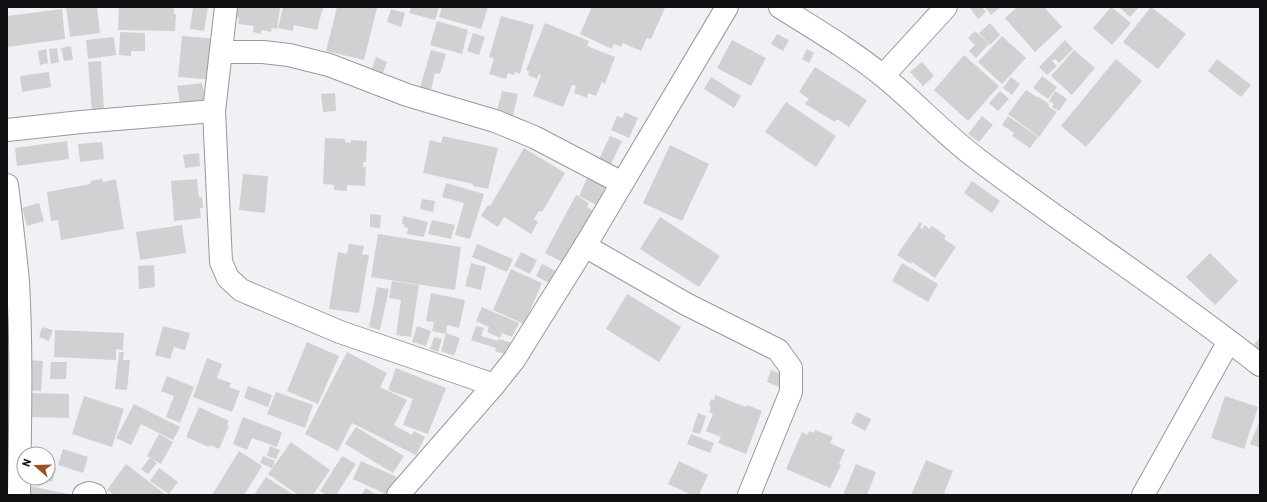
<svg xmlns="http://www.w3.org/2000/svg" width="1267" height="502" font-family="Barlow,sans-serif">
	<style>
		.building { fill: #d2d0d3 }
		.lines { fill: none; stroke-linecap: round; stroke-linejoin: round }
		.street-casing { stroke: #99999c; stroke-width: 24 }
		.street { stroke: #fff; stroke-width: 22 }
	</style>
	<rect width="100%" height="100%" fill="#f1f0f4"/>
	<g class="building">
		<polygon points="66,7 97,7 100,33 70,37"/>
		<polygon points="119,7 174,7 174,14 176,14 175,31 118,30"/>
		<polygon points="193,7 208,7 204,31 190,29"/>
		<polygon points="238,7 280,7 277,29 272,28 271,32 261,30 261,34 253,32 254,26 238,24 239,18 236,18"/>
		<polygon points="283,7 323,7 317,30 294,25 293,31 278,28"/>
		<polygon points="337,7 371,7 377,8 364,60 326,51"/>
		<polygon points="411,7 439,7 435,20 409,13"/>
		<polygon points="442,7 488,7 481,29 439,17"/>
		<polygon points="592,7 663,7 665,8 651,39 647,38 641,51 623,43 621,47 614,44 612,49 580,34"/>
		<polygon points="969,7 982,7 986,12 978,19"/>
		<polygon points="985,7 1001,7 991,15"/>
		<polygon points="1017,7 1044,7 1062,27 1035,52 1005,18"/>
		<polygon points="1111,7 1131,23 1112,45 1093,28"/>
		<polygon points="1119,7 1139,7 1130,17"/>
		<polygon points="1151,7 1186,34 1158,69 1123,42"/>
		<polygon points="62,9 65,39 7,47 7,16"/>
		<polygon points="391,9 405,13 401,27 387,22"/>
		<polygon points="501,16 534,25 520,74 515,72 514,75 508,73 506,79 489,74 494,59 489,57"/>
		<polygon points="437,21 468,30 462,54 430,45"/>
		<polygon points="545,23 589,41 587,46 615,57 605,84 602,82 596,96 588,93 587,98 574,93 576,86 572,85 563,107 533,96 541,75 539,74 537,79 528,75 529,71 526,70"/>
		<polygon points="990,23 1000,35 990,45 979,33"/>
		<polygon points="975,31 989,44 976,58 969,51 975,45 968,38"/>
		<polygon points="120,32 145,33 145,51 131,51 131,56 119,55"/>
		<polygon points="473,33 485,37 479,55 467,51"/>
		<polygon points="777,34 789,40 783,51 771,44"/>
		<polygon points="182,36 219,39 216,80 178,77"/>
		<polygon points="1002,36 1026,58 1002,84 978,62"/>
		<polygon points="114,37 116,55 88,59 86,40"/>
		<polygon points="732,40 766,58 751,86 717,68"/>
		<polygon points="1065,40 1073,49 1059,63 1055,59 1052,61 1057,66 1047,75 1039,67"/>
		<polygon points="71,46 73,60 64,61 61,48"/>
		<polygon points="57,48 59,62 51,64 49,49"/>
		<polygon points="46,49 48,63 40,65 38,51"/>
		<polygon points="807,49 814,53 809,63 802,59"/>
		<polygon points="431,50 446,54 440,74 435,73 430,94 419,91"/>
		<polygon points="1074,50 1095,68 1072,95 1051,76"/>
		<polygon points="964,55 999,86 968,121 934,90"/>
		<polygon points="376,57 387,62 381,78 370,74"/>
		<polygon points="1116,59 1142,81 1086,147 1061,126"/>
		<polygon points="1217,59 1251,85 1241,97 1208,71"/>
		<polygon points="101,61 104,111 92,112 88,62"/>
		<polygon points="922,62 934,76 923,86 910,72"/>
		<polygon points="815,67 867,100 849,127 837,119 835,122 805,104 809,99 799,92"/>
		<polygon points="49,72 51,87 22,92 20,76"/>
		<polygon points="1042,76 1057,87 1048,99 1033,88"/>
		<polygon points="711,77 741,96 734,108 704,89"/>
		<polygon points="1011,77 1020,84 1012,95 1003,88"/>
		<polygon points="202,83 204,92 208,91 209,99 180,103 177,86"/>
		<polygon points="1026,90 1038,98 1039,97 1049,104 1048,106 1057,112 1039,137 1008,114"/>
		<polygon points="502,91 518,94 513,115 497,111"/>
		<polygon points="1000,91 1009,99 998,111 989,103"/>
		<polygon points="1055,91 1067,99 1059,111 1052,107 1054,104 1049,101"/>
		<polygon points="335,93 336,111 323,112 321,94"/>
		<polygon points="786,102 836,136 816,167 765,132"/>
		<polygon points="625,112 638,118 629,138 611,130 617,116 622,118"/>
		<polygon points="982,116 993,125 979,142 968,134"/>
		<polygon points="1008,116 1038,137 1030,148 1012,136 1014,133 1002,125"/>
		<polygon points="443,136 498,148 488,189 473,186 473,184 423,173 430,140 441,143"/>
		<polygon points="610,136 622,141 611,164 599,159"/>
		<polygon points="325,138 345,139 345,142 351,143 351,140 367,141 366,162 363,162 363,167 366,167 365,186 347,185 347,191 334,190 334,185 323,184"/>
		<polygon points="67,141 69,159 17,166 15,148"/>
		<polygon points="102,142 104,159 80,162 78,144"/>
		<polygon points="670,145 709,164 682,221 643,203"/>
		<polygon points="524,148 565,173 542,212 539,211 534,219 538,222 531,234 504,217 498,227 481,216 488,205 490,206"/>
		<polygon points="199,153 200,166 185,168 183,155"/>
		<polygon points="243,174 268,176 265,213 239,210"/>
		<polygon points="588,176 606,185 597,205 579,196"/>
		<polygon points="102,179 103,182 116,179 124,229 61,240 58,220 51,221 47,192 91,184 90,181"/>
		<polygon points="197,179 199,197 202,197 203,208 200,208 201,218 174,221 171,181"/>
		<polygon points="972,181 1000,201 992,213 964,193"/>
		<polygon points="446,183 484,194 470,239 455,235 464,203 442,197"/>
		<polygon points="576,195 589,203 587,207 596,212 568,265 545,253"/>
		<polygon points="422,199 435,201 433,212 420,209"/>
		<polygon points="39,203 44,221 27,226 22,208"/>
		<polygon points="370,214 381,215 380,228 370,227"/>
		<polygon points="403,216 428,222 424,237 407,234 408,228 404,227 405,225 402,224"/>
		<polygon points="660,217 720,256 699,287 640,249"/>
		<polygon points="432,220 455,225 451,239 428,234"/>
		<polygon points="920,222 922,224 920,228 922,229 925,225 929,229 932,226 946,236 944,239 956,247 935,278 912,262 911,264 897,255"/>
		<polygon points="182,225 186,253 140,260 136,232"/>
		<polygon points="378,234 461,247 455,290 371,277"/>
		<polygon points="349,244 364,246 362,254 369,255 359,313 329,309 338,252 347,254"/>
		<polygon points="477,244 513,259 507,272 472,257"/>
		<polygon points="521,252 537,260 530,274 514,266"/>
		<polygon points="1210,253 1238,281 1215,305 1186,277"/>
		<polygon points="471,263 486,267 481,290 465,286"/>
		<polygon points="902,263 938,284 928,302 892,281"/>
		<polygon points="542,264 558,272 551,284 536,276"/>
		<polygon points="154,265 155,287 139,289 138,266"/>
		<polygon points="511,269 542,283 524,324 493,310"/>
		<polygon points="392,281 419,285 411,337 396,335 401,300 389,298"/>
		<polygon points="377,287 389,289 380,330 369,327"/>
		<polygon points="431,293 465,300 459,328 447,325 446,334 432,331 434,322 426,321"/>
		<polygon points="627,294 681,327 659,362 606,329"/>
		<polygon points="482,307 519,323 512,337 502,333 500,338 487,332 489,327 476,321"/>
		<polygon points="163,326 190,333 185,350 174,347 170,359 155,355"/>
		<polygon points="417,326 431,331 426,346 412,342"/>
		<polygon points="476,326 484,328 481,336 498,341 499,339 516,344 512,356 495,351 496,348 471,340"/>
		<polygon points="42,327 53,330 49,341 39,337"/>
		<polygon points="55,330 124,333 123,350 116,349 116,360 54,357"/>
		<polygon points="446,333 460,338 454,356 441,351"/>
		<polygon points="434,337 442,339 438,352 430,349"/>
		<polygon points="1260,337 1260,351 1253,346"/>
		<polygon points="307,342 339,356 318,404 287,391"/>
		<polygon points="119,352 124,352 123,360 130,360 127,390 115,389"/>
		<polygon points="347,352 387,373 380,387 407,400 394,425 412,435 414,431 425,437 416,455 352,423 338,451 305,434"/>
		<polygon points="207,358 222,364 217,378 231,383 229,387 240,391 232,412 193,397"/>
		<polygon points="30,360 43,361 41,391 28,390"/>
		<polygon points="51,362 67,362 66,379 50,379"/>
		<polygon points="396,368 446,388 428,434 403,425 413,399 388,390"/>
		<polygon points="771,370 784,375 779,387 767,382"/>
		<polygon points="167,376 194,387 180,423 166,417 174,396 161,391"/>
		<polygon points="248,386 272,395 268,407 244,398"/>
		<polygon points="276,392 313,405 305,428 267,414"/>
		<polygon points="30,393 69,394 69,418 29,417"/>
		<polygon points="715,395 746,407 747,405 762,411 746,454 718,443 721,437 706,431 713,414 709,412 711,406 709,405 711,399 714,400"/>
		<polygon points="84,396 124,409 112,447 72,434"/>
		<polygon points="1225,396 1258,407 1244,449 1211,438"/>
		<polygon points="134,404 180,427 173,440 141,424 131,445 116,438"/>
		<polygon points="199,407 229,421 227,424 229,426 219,449 210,445 209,447 186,437"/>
		<polygon points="857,412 871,419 865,431 851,423"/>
		<polygon points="698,413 706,416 700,434 692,432"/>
		<polygon points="243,417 282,432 277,447 252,438 247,450 233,444"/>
		<polygon points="1260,420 1260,448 1250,444"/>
		<polygon points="356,427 404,456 393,473 345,444"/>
		<polygon points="815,430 833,437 830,443 845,450 839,464 841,465 830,488 786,469 802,432 807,435 809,431 814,433"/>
		<polygon points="159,434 173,442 161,464 147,456"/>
		<polygon points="691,434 714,443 710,453 687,444"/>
		<polygon points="291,442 330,470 313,495 298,495 268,474"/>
		<polygon points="270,446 280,450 276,459 267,456"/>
		<polygon points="63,449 88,457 83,473 58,465"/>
		<polygon points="239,451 262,466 244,495 212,495"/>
		<polygon points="263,456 275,461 272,468 260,463"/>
		<polygon points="342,456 356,464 336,495 327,495 320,491"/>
		<polygon points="150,458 157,463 148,474 141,469"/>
		<polygon points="926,460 953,471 944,493 949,495 911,495"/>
		<polygon points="361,461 397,477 388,495 353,479"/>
		<polygon points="679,461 708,475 699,495 692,495 668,484"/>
		<polygon points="126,464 166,495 114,495 107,490"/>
		<polygon points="856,464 876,472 867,495 843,495"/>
		<polygon points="48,466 56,469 52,482 39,478 48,478"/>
		<polygon points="159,468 178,482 169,494 150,481"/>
		<polygon points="266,477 294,495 254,495"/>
		<polygon points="30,486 68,494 67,495 28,495"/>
		<polygon points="366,488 376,495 361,495"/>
	</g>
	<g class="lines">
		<g class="street-casing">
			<g id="street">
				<polyline points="226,7 214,111 221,262 228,278 241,290 340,332 494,385"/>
				<path d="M780 7C815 29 851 50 883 76 915 102 943 133 976 158 1069 229 1168 292 1260 365"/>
				<polyline points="221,52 263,52 289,55 329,65 407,95 495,121 534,137 622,183"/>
				<polyline points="883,76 946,7"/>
				<polyline points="7,130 81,122 214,111"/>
				<path d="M7 185C11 217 15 249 18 282 22 353 20 424 19 495"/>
				<polyline points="585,246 686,304 778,350 791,368 791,392 749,495"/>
				<polyline points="84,495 89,493 95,495"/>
				<polyline points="398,495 494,385 514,360 585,246 727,7"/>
				<polyline points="1143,495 1229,341"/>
			</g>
		</g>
		<use href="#street" class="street"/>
	</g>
	<rect width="1267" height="502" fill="none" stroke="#0f0f11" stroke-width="16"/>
	<g transform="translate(36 466) rotate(290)"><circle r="19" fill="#fefeff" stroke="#9e9ea0"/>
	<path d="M0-3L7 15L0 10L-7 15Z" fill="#985425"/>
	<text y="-6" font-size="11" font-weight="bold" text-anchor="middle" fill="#0f0f11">N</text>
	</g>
</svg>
